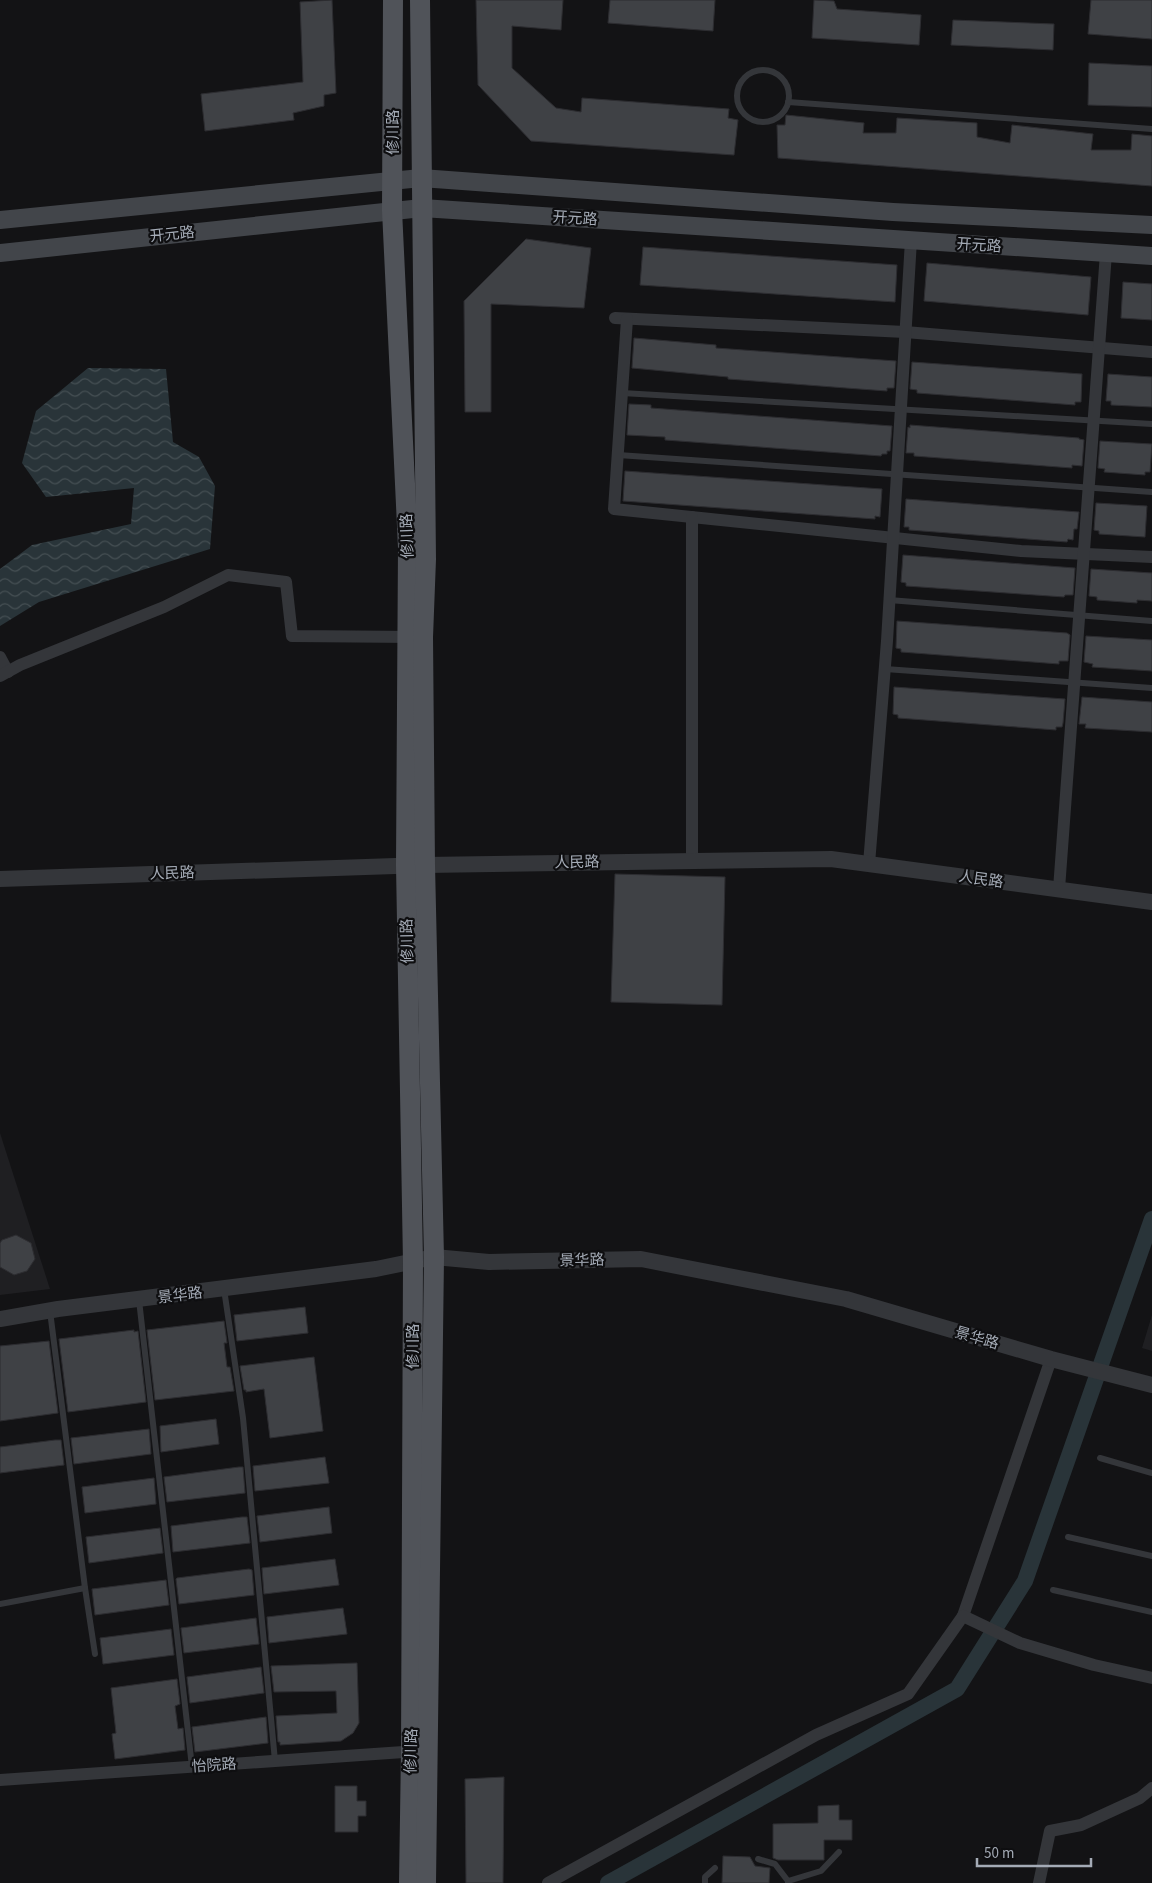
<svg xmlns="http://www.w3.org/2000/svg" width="1152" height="1883" font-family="'Source Sans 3','Noto Sans SC',sans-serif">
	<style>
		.built { fill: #1f1f22 }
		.water { fill: url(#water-waves) }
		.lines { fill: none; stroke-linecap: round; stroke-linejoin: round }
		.canal { stroke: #293439; stroke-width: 16 }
		.building { fill: #3f4145; stroke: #2d2d31 }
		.service { stroke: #34363a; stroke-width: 6 }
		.minor { stroke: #34363a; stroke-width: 12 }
		.tertiary { stroke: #34363a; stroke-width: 16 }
		.secondary { stroke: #42454a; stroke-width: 18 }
		.primary { stroke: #505359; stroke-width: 20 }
		.labels { text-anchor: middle; stroke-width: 4.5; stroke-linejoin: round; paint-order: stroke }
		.street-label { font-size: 15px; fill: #a4abb6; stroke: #0e0e10 }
	</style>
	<defs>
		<pattern id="water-waves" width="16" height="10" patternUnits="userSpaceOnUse" patternTransform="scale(1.25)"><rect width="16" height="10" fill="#293439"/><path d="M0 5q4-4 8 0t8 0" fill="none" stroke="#454f53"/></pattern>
	</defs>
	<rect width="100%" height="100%" fill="#131315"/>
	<g class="built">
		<polygon points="0,1133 50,1289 0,1295"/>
		<polygon points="1152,1315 1152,1351 1142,1348"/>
	</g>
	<polygon class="water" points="88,368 166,369 173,442 199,457 215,486 210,549 39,602 0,626 0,569 32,545 131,524 134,488 46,497 22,463 36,411"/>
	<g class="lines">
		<polyline class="canal" points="608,1883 957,1689 1025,1581 1152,1219"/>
	</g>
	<g class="building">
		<polygon points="332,0 336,93 324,95 324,106 293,113 294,120 205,131 201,94 303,82 300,2"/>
		<polygon points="476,0 563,0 561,30 512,26 512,68 556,108 581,112 582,98 729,109 728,118 738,120 734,155 531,141 478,85"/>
		<polygon points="610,0 715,0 713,31 608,23"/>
		<polygon points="814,0 834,1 837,9 921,15 919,45 812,38"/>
		<polygon points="1091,0 1152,0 1152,39 1088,34"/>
		<polygon points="953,20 1054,24 1053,50 951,45"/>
		<polygon points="1089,63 1152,66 1152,107 1088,105"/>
		<polygon points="786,115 864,123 863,133 896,133 897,118 977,123 977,137 1010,143 1012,125 1093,134 1091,150 1131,150 1132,134 1152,136 1152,186 778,158 777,125 785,125"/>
		<polygon points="526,239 591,248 584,308 491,304 491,412 465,412 464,301"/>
		<polygon points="643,247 897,265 895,302 640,285"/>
		<polygon points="927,263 1091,277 1088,315 924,301"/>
		<polygon points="1123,282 1152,284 1152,320 1121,318"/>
		<polygon points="634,338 716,345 716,348 896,361 894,388 887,388 887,391 846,388 728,379 728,377 632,368"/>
		<polygon points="912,362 1082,374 1081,402 1075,402 1075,405 917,393 917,390 910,389"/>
		<polygon points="1108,374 1152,377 1152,407 1111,405 1111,401 1106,401"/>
		<polygon points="629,404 651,405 651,408 892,426 890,451 887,451 887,454 882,454 881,456 665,440 665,437 627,435"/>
		<polygon points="910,425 1079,438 1079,439 1084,440 1082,466 1072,465 1072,468 914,456 914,453 906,453 908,427 910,428"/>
		<polygon points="1100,441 1152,444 1150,472 1145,472 1145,475 1104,472 1105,469 1098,468"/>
		<polygon points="625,471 882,489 880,517 875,516 875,519 623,501"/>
		<polygon points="906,499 1079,512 1077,529 1074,529 1073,540 1068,539 1067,542 909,530 909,527 904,527"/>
		<polygon points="1096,503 1147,506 1145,537 1099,534 1099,531 1094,530"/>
		<polygon points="903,555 1075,568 1073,595 1065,595 1064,597 906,586 906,583 901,582"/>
		<polygon points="1091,569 1152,573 1152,601 1137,600 1137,603 1097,600 1097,597 1089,596"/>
		<polygon points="897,621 1067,633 1070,635 1068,661 1059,661 1059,664 901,652 901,649 896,648"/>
		<polygon points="1086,636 1152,640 1152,671 1092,667 1093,664 1084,662"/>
		<polygon points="894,687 1065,699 1063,723 1062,727 1056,727 1056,730 898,718 898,715 893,714"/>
		<polygon points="1082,697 1152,702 1152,732 1085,728 1086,724 1079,724"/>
		<polygon points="615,874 725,877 722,1005 611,1002"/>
		<polygon points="16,1235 31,1243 35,1259 27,1271 14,1275 0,1267 0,1243 2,1240"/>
		<polygon points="305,1307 308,1333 237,1341 234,1315"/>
		<polygon points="224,1321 227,1343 224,1343 227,1367 230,1367 234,1391 155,1400 147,1330"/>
		<polygon points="134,1330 134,1332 138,1331 146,1402 68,1412 59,1339"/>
		<polygon points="49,1341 58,1413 0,1421 0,1346"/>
		<polygon points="314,1357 323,1431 270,1438 264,1389 246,1392 246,1390 244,1390 240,1366"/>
		<polygon points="216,1419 219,1444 161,1452 160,1426"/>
		<polygon points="149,1429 151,1454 74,1464 71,1438"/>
		<polygon points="55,1440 61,1440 64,1465 0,1473 0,1447"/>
		<polygon points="325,1457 329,1483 255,1491 253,1466"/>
		<polygon points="239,1467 243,1467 245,1493 167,1502 164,1477"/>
		<polygon points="154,1478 156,1504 85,1513 82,1487"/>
		<polygon points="329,1507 332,1533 260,1542 257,1516"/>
		<polygon points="242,1517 247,1517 250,1543 173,1552 171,1526"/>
		<polygon points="160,1528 163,1553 89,1563 86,1537"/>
		<polygon points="335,1559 339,1585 264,1594 262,1568"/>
		<polygon points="249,1569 252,1570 254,1595 179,1604 176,1579 177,1578"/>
		<polygon points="166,1580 169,1605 95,1615 92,1589"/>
		<polygon points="343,1608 347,1634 269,1643 267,1617"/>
		<polygon points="256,1618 259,1644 184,1653 181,1628"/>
		<polygon points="171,1629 174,1655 103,1664 100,1638"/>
		<polygon points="357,1663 359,1723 353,1733 341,1741 280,1745 280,1742 278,1742 276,1716 337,1713 336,1691 274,1692 271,1666"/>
		<polygon points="261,1667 264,1693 190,1703 187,1677"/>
		<polygon points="177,1679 180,1704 175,1706 178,1729 183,1728 185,1750 115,1759 112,1734 116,1733 111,1688"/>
		<polygon points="266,1717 268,1743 195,1752 192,1727"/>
		<polygon points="504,1777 503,1883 466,1883 465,1779"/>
		<polygon points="335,1786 357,1786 357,1801 366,1801 366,1816 358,1816 358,1832 335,1832"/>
		<polygon points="839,1805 839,1820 852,1820 852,1840 824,1840 824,1860 778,1860 773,1858 773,1824 818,1823 818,1806"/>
		<polygon points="723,1856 750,1857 755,1866 770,1868 769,1883 722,1883"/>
	</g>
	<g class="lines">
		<g class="service">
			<circle cx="763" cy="96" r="26"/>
			<polyline points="788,102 1152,129"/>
			<polyline points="622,393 1152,424"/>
			<polyline points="618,455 1152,492"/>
			<polyline points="889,600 1152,621"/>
			<polyline points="885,669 1152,688"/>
			<polyline points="224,1289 243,1418 275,1761"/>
			<polyline points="139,1300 192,1767"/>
			<polyline points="50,1311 85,1588 95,1654"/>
			<polyline points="1100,1458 1152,1473"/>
			<polyline points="1068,1537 1152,1556"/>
			<polyline points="1053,1590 1152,1612"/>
			<polyline points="0,1604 85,1588"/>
			<polyline points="758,1859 775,1864 788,1881"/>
			<polyline points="705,1883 705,1877 715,1868"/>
			<polyline points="788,1883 788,1881 821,1871 839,1852"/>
		</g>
		<g class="minor">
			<polyline points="615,318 905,332 1152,352"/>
			<polyline points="627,319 614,509 1021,551 1152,557"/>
			<polyline points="692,517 692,861"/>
			<polyline points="0,657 8,672"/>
			<polyline points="0,676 20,665 164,607 228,575 286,582 292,636 415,637"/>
			<polyline points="869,864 887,641 911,240"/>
			<polyline points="1059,889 1106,253"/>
			<polyline points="963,1616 1051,1359"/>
			<polyline points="0,1780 418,1751"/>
			<polyline points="548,1883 816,1735 908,1694 963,1616 1020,1643 1094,1665 1152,1678"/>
			<polyline points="1039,1883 1050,1831 1081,1825 1140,1798 1152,1788"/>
		</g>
		<g class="tertiary">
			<polyline points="0,879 425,865 831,859 1152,902"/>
			<polyline points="0,1319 58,1309 376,1269 434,1257 489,1262 641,1259 846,1299 1051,1359 1152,1385"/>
		</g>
		<g class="secondary">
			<polyline points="0,220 421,178 893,212 1152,225"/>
			<polyline points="0,253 422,208 1152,256"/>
		</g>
		<g class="primary">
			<polyline points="393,0 392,210 408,547 406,865 413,1262 411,1751 409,1883"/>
			<polyline points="420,0 426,559 423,637 425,865 434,1257 426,1883"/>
		</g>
	</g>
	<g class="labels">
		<g class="street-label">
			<text transform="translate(393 132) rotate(-90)" y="5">修川路</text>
			<text transform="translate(575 218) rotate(4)" y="5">开元路</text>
			<text transform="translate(172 234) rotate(-6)" y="5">开元路</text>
			<text transform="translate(979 245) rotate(4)" y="5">开元路</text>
			<text transform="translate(407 536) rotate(-92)" y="5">修川路</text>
			<text transform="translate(577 862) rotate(-1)" y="5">人民路</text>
			<text transform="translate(172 873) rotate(-2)" y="5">人民路</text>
			<text transform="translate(981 879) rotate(8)" y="5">人民路</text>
			<text transform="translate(407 941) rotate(-91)" y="5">修川路</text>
			<text transform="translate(582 1260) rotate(-1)" y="5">景华路</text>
			<text transform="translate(180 1295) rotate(-7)" y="5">景华路</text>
			<text transform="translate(977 1338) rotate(16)" y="5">景华路</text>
			<text transform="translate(413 1346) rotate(-90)" y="5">修川路</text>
			<text transform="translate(411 1751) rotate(-89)" y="5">修川路</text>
			<text transform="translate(214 1765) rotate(-4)" y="5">怡院路</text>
		</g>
	</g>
	<path d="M977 1858v8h114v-8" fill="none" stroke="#a4abb6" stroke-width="2.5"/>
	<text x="984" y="1858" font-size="15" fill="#a4abb6" stroke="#0e0e10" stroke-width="4" paint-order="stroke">50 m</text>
</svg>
